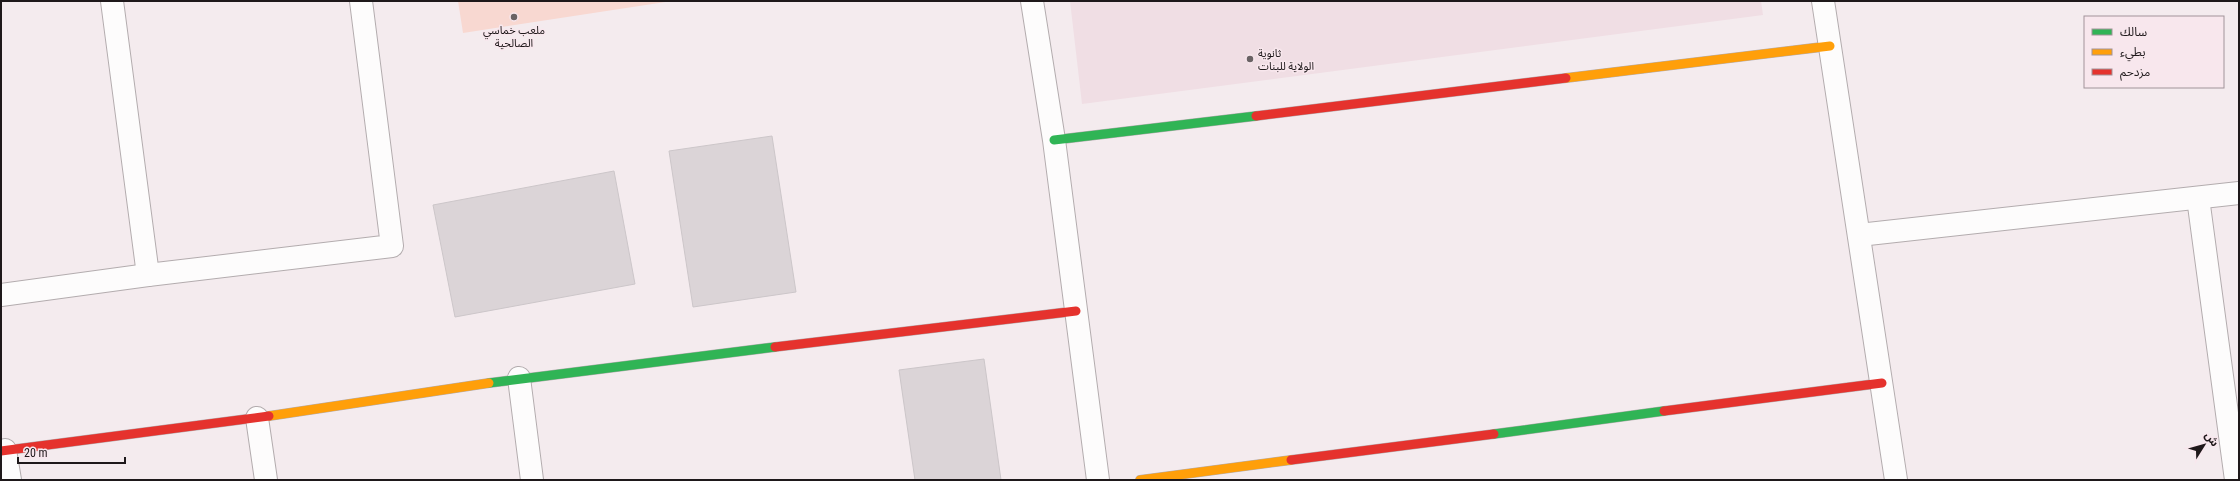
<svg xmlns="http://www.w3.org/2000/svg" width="2240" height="481" font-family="'Roboto Condensed','Noto Sans Arabic',sans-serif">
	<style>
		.built { fill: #f0dee4 }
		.green { fill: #f8d8d1 }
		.building { fill: #dbd4d7; stroke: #ccc6c9 }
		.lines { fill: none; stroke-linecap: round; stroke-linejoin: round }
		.street-casing { stroke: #b3acae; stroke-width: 24 }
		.fast-casing { stroke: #b3acae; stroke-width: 10 }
		.slow-casing { stroke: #b3acae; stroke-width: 10 }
		.jam-casing { stroke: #b3acae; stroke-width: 10 }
		.street { stroke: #fdfcfc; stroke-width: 22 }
		.fast { stroke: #30b455; stroke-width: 9 }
		.slow { stroke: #ff9f0a; stroke-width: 9 }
		.jam { stroke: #e5322d; stroke-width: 9 }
		.poi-dot { fill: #696264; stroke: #f8e7ed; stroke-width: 1.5 }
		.labels { text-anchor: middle; stroke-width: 3; stroke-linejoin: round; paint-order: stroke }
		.poi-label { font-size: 11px; fill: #1e181a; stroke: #f8e7ed }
	</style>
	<rect width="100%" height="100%" fill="#f4ebee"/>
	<polygon class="built" points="1070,1 1761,1 1763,15 1082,104"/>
	<polygon class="green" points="458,1 672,1 463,33"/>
	<g class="building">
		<polygon points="772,136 796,292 693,307 669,151"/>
		<polygon points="614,171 635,284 455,317 433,205"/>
		<polygon points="984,359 1001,480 915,480 899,370"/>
	</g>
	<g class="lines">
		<g class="street-casing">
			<g id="street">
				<polyline points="112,1 148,275"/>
				<polyline points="1032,1 1054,140 1098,480"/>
				<polyline points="1823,1 1896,480"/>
				<polyline points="2198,198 2236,480"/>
				<polyline points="1859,235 2239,193"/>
				<polyline points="1,295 148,275 392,246 361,1"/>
				<polyline points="519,378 532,480"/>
				<polyline points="257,418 266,480"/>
				<polyline points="5,450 10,480"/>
			</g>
		</g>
		<g class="fast-casing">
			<g id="fast">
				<polyline points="1054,140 1256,116"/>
				<polyline points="489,383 775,347"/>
				<polyline points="1494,434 1664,411"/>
			</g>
		</g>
		<g class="slow-casing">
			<g id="slow">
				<polyline points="1566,78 1830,46"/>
				<polyline points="269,416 489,383"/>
				<polyline points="1140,480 1291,460"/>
			</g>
		</g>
		<g class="jam-casing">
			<g id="jam">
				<polyline points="1256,116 1566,78"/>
				<polyline points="775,347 1076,311"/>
				<polyline points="1664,411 1882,383"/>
				<polyline points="1,451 269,416"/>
				<polyline points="1291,460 1494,434"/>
			</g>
		</g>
		<use href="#street" class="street"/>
		<use href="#fast" class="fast"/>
		<use href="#slow" class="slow"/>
		<use href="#jam" class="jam"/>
	</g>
	<g class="poi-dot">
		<circle cx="514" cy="17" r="4"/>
		<circle cx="1250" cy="59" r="4"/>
	</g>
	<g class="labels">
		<g class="poi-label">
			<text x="514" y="34">ملعب خماسي<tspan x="514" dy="13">الصالحية</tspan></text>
			<text x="1258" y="57" text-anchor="start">ثانوية<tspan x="1258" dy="13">الولاية للبنات</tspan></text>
		</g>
	</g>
	<rect width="2240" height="481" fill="none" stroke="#1e181a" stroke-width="4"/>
	<rect x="2084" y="16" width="140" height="72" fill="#f8e7ed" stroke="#a19499"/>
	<rect x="2092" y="29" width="20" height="6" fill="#30b455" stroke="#a19499"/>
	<text x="2120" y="36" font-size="12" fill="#1e181a">سالك</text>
	<rect x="2092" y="49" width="20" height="6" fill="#ff9f0a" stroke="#a19499"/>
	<text x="2120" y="56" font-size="12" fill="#1e181a">بطيء</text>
	<rect x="2092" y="69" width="20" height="6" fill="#e5322d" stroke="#a19499"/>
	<text x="2120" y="76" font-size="12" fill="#1e181a">مزدحم</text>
	<g transform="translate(2204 445) rotate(53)" stroke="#f8e7ed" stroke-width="3" paint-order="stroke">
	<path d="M0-3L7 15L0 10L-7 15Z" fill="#1e181a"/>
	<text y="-6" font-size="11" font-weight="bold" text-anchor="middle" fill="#1e181a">ش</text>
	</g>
	<path d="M18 457v6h107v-6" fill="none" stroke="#1e181a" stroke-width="2"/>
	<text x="24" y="457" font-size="12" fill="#1e181a" stroke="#f8e7ed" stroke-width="3" paint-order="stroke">20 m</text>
</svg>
